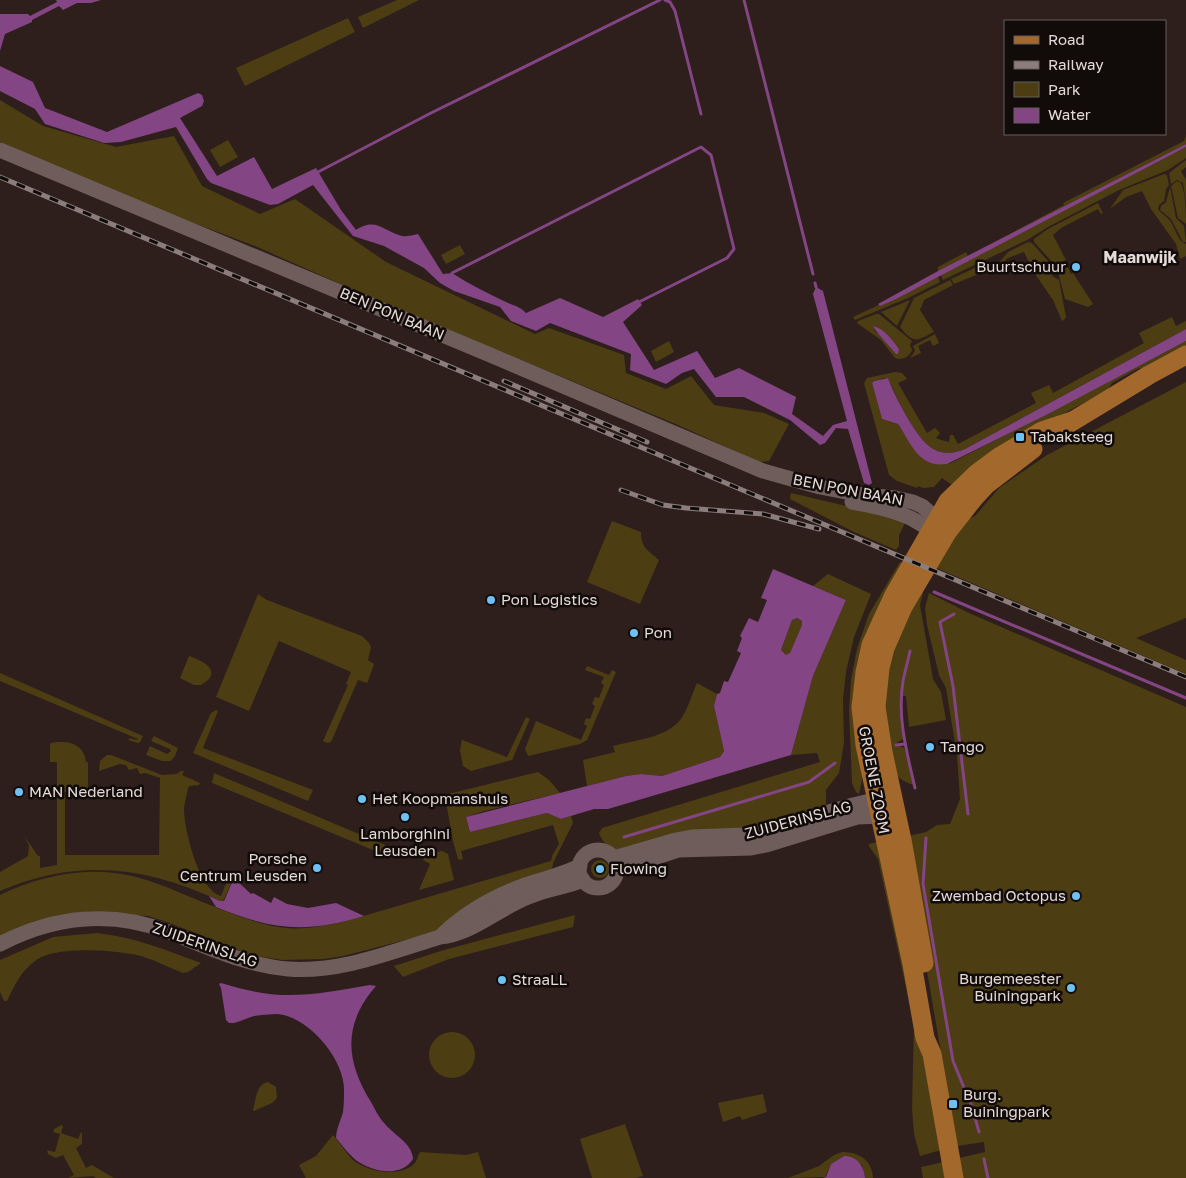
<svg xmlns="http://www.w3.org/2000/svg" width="1186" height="1178" font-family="'Golos Text',sans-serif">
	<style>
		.green { fill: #4c3d13; fill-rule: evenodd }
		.water { fill: #834583; fill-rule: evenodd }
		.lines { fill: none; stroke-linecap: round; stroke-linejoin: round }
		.stream { stroke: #834583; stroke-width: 3 }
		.minor { stroke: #6e5d5a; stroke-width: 15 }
		.major { stroke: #a3682c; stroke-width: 19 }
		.rail-casing { stroke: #8a7d7b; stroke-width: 5 }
		.rail { stroke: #110b0a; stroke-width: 3; stroke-dasharray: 9; stroke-linecap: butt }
		.poi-dot { fill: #6ec2f3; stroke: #110b0a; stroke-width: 2 }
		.labels { text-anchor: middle; stroke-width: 5; stroke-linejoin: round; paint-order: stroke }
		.poi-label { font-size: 15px; fill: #e4dad8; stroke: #110b0a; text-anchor: start }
		.street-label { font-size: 15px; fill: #e4dad8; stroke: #110b0a }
		.neighbourhood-label { font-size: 16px; font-weight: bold; fill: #e4dad8; stroke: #110b0a }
	</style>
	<rect width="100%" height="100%" fill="#2e1f1d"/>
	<g class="green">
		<polygon points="397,0 419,0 363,28 358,17"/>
		<polygon points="348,18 355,32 245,86 236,68"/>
		<polygon points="0,100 43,126 116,147 174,136 202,186 260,214 295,199 386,262 535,334 549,328 624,355 626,373 666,389 691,376 714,405 764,413 789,424 769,461 759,462 678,425 372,298 255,246 130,199 0,142"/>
		<polygon points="1186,135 1186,144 968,256 938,271 938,267 966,252 968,256 1064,205 1063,203 1184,141"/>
		<polygon points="228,140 238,157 220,167 210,150"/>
		<polygon points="1186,147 1186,158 1168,170 1119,190 1048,227 1027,240 943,280 940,275"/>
		<polygon points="1186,160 1186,167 1181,171 1186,180 1186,202 1183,183 1177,180 1171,184 1169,173"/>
		<path d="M1164 174 1167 175 1169 185 1166 189 1164 201 1159 205 1158 209C1162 215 1169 217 1172 224 1176 231 1179 242 1186 244V256L1180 259 1176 244 1151 209 1142 191 1126 197 1110 209 1123 190Z"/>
		<path d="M1177 181 1181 183C1186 194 1186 211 1186 224L1178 218 1171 186Z"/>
		<polygon points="1170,187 1176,218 1184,226 1186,242 1183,242 1171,219 1160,210 1161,206 1166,202"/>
		<polygon points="1098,203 1103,213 1101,214 1098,209 1061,228 1053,235 1066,260 1055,265 1034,242 1034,239 1048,229"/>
		<polygon points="1028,242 1032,243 1048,261 1052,276 1059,280 1066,317 1065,319 1062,321 1053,300 1033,271 1024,252 1008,258 992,271 1008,252"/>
		<polygon points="460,245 465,254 446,264 441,255"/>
		<polygon points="1066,263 1071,274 1073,273 1093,304 1088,307 1065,299 1057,268"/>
		<polygon points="979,266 984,275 981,273 954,284 951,279"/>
		<polygon points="938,276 940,282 908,298 855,320 853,317 922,285"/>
		<path d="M950 280 953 285 924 300 920 310 934 332C916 341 914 344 900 327L914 298Z"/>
		<polygon points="910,300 897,326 881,312"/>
		<path d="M876 314H879L912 341 910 345 912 350C909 357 902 361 895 358L881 340 857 323 858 321ZM874 326 884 332 899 349 896 354 884 339 874 330Z"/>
		<path d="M1172 317 1176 326 1186 321V329L965 449C934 462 921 440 907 417 900 404 894 392 888 378H885L874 381 872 383 882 419 898 424C913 445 919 469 951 463L1186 341V349L1155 365 1137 369 1112 383 1107 391 1053 419 952 485 942 478 934 487 923 488 918 486 917 488 897 481 889 475 864 383 867 378 895 372 902 373 907 379 898 383 927 433 935 428 940 433 936 438 941 440 949 442 950 435H953L958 444 1036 403 1031 393 1049 385 1053 393 1144 343 1139 333Z"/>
		<polygon points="935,334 939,343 933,346 930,340 918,346 921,353 910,358 915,351 913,346"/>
		<polygon points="669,341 674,352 656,362 651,351"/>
		<polygon points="1186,382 1186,618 1136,638 1186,660 1186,674 934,567 968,519 975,516 999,488 1047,455"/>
		<polygon points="791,493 859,509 864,509 905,523 899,535 899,546 896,550 854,532 790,499"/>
		<path d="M612 521 641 532C641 547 647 550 659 560L640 604 587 582Z"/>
		<polygon points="900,562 907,566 859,794 856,792 852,783 849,710 851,680 857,649 869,614"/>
		<path d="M828 574 871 594 854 637 846 672 843 699 844 743 839 773 826 790V810L754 830 620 852C610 849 603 844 599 833L602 828 820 762 817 753 791 755 813 676 846 600 813 586Z"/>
		<path d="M930 576 932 577 924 589 920 605 933 679 941 692 946 720 909 727 906 696H901L903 739 895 744 904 748 915 785C905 783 899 779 893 770L882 706 895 636Z"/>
		<polygon points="929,593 969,613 1186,707 1186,1178 963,1178 959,1158 985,1152 984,1142 957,1146 904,837 926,832 937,825 950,824 960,799 957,755 946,688 939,675 927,625 925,608"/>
		<polygon points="258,594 267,600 362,636 369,643 371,647 368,660 374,664 368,681 367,683 358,680 331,742 327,743 323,741 348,685 346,684 351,672 279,641 249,711 216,697"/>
		<polygon points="796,618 802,621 802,625 790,654 786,655 781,650 792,620"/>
		<path d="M189 656C204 661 224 672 201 685H194L180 678Z"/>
		<polygon points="587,666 609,675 612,670 616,672 587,740 580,744 528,756 525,749 536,721 581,740 587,726 584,724 586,718 590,719 595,706 592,704 595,697 599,698 604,685 601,683 604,677 585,670"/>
		<polygon points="0,673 143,736 140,742 138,743 128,740 130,738 137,740 138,739 0,681"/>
		<path d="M697 683 717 694 714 706 724 751 720 757 662 776 641 774 626 776 587 786 583 760 615 752 613 746C634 740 667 738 681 719 688 709 692 694 697 683Z"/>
		<polygon points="216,710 218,711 203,748 313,790 308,801 193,753 211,713"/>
		<polygon points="526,717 530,719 512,760 471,771 463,766 460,750 462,740 507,757"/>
		<polygon points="154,736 178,748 175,756 171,761 162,761 146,755 150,746 167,754 171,751 170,749 151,741"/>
		<path d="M57 742C73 741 84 746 86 762H88V789L87 790 68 796V792L57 793V762H50V745L51 743Z"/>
		<path d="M107 755H111L162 775 176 774 181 771H184L182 775 200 783 199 785 190 786 188 788C187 795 184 803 184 811 185 832 199 890 221 896L230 873 234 878 223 901H220C145 866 78 858 0 891V872L28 856 29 846 25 837 38 856H40V868L57 865V796L65 795V855H159L160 778 145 773 140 774 137 768 129 770 126 765 120 764 99 771 100 761Z"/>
		<path d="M538 772 549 780 560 793 484 811 466 817 470 832 547 813 561 819 571 816 573 823 554 861 550 874 433 933 343 956 324 959 282 960 251 955 167 922 148 916 130 915 0 939V895C34 878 76 868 114 873 144 876 173 890 200 901 226 911 252 923 279 927 300 931 323 926 343 922L551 861 552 856 559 844 553 825 461 851 463 859 460 860 458 859 453 841 446 802V796L448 794Z"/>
		<polygon points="214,773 385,845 388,852 380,853 212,783"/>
		<polygon points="882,841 941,1150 920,1156 914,1134 912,1109 914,1024 878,859 869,846 869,844"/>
		<polygon points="442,851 448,854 454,880 419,890 430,864 423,860 426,854"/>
		<circle cx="600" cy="869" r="9"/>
		<polygon points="575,915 573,927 449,959 403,977 394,966 444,950"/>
		<path d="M97 933C134 937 166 950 201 963L188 972 183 973C170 968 157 961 144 957 120 950 55 945 35 961 20 972 15 985 7 1001H4L0 992V960L53 937Z"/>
		<circle cx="452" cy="1055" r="23"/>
		<path d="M268 1082 276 1087 277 1098 272 1103 254 1111 253 1110C256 1100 256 1084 268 1082Z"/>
		<polygon points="763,1094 767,1112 742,1120 740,1116 723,1122 718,1103"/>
		<polygon points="625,1124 643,1176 636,1178 592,1178 580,1139"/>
		<polygon points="61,1125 63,1126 61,1133 78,1139 81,1132 82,1133 82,1144 76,1148 86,1168 92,1165 114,1178 96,1178 93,1176 68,1178 74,1175 63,1155 56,1158 48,1154 47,1150 55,1152 60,1134 53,1132 54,1129"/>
		<path d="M333 1135C340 1143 346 1153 353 1160 367 1172 401 1178 415 1163 417 1160 418 1155 420 1152L466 1155 478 1152 486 1178H306L299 1165 316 1156Z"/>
		<path d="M842 1152C859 1152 872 1160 873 1178H865L862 1165 844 1156 831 1164 825 1177 788 1178 819 1166 834 1155Z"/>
		<polygon points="944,1162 947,1178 923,1178 921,1167"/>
	</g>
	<g class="water">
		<polygon points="56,0 101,0 91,3 77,3 63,10 59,6 32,20 32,22 5,34 0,51 0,14 28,14 30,16 57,2"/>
		<path d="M0 66 33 82 45 108 107 132 198 93 202 95 204 101 202 106 180 118 217 176 254 157 272 189 316 168 341 210 356 230C376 217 383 231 402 236 406 237 413 235 418 234L443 274 452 273C469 284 487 293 506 302 514 306 520 306 526 313L560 298 603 317 638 299 642 305 623 322 654 370 697 351 715 378 739 368 796 397 792 414 823 436 833 425 847 421 813 294 816 287 823 291 872 483 869 485 864 483 848 429 836 428 825 443 820 445 790 420 744 397H716L694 369 682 373 666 384 630 370 631 354 550 323 536 331 511 321 500 307 454 291 440 283 424 268 384 246 353 236 313 185 278 204 270 205 211 183 207 179 176 127 121 142 104 143 45 124 35 109 0 91Z"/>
		<polygon points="1186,144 1186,147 896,299 880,306 878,304 938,271"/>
		<path d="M873 326C885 329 892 340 899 349L898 354H896C891 348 875 331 873 326Z"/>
		<path d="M1186 329V341L1048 414 947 464C918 468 911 443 898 424L882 419 872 383 874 381 888 378C893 392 900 404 907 417 921 440 934 462 965 449Z"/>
		<path d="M773 569 846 600 813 676 791 755 608 809H594L561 819 547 813 470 832 466 817 626 776 641 774 662 776 720 757 724 751 714 706 717 694 720 693 724 681 728 682 741 653 737 651 742 638 740 636 749 618 758 622 767 600 761 598ZM797 618 802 621V625L790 653 786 655 781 650 792 620Z"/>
		<path d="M234 878 251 894 253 893 271 903 274 897 287 904 308 908 336 903 364 916C304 934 272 930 216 907L209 896 220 901H224Z"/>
		<path d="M221 983C241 989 261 994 281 995 311 996 341 990 370 985L376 986C343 1024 345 1060 371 1102 375 1109 379 1118 385 1124 395 1136 412 1143 413 1159 401 1178 373 1172 357 1161 349 1155 342 1145 336 1138 336 1129 341 1120 343 1112 344 1104 344 1096 344 1089 344 1059 308 1016 277 1014 270 1014 261 1015 254 1016 246 1018 237 1024 229 1023L226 1020 221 988 219 984Z"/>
		<path d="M844 1156C857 1156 864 1166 865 1178H823L826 1177 831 1164Z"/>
	</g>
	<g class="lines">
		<g class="stream">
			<polyline points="665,0 670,2 675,11 701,114"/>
			<polyline points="744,0 813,274"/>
			<polyline points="318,172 429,114 660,0"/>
			<polyline points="452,273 701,147 711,155 734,249 727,258 639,302"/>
			<polyline points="815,283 816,287"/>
			<polyline points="934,592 1186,698"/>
			<polyline points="954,614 940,622 953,686 968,814"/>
			<path d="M910 651C908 661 905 671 903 681 897 718 907 753 915 788"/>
			<polyline points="896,745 905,744"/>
			<polyline points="624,837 809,782 835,763"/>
			<polyline points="926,838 923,884 953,1061 972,1107 979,1132"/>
			<polyline points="984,1159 988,1178"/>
		</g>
		<g class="minor">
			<polyline points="0,150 488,354 763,471 820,487 856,494 895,498 913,502 922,506 937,519"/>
			<path d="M852 502C870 505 889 509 906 516 919 521 925 530 941 531"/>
			<circle cx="598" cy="869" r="19"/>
			<polyline points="614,858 676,840 692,837 744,835 761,832 853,805 887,797"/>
			<polyline points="617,870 678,850 751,848 766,845 857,817 881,816 890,814"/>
			<path d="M443 934C466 912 495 896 525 885 544 879 562 874 580 866"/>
			<path d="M0 944C54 916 112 910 169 932 208 947 245 965 288 969 340 973 391 952 440 937 473 934 500 907 531 896 548 889 566 887 583 880"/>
		</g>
		<g class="major">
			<polyline points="1063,427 1149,375 1186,355"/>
			<polyline points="924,963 902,840 883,752 876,707 880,668 885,648 903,607 948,531 974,498 986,485 1033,449"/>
			<polyline points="954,1178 932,1054 925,1038 912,964 865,745 861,707 865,672 871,645 881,623 894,595 948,501 976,474 999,457 1042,431 1072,421"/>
		</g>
		<g class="rail-casing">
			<g id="rail">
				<polyline points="0,177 1186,677"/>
				<polyline points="504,381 647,442"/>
				<polyline points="621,490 663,505 686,508 763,514 819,529"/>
			</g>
		</g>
		<use href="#rail" class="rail"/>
	</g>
	<g class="poi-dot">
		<circle cx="1076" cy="267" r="5"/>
		<rect x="1015" y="432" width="10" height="10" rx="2.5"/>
		<circle cx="491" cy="600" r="5"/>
		<circle cx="634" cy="633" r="5"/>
		<circle cx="930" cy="747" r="5"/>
		<circle cx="19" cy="792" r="5"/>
		<circle cx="362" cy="799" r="5"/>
		<circle cx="405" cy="817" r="5"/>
		<circle cx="317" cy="868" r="5"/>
		<circle cx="600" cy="869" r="5"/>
		<circle cx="1076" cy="896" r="5"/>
		<circle cx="502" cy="980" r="5"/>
		<circle cx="1071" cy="988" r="5"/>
		<rect x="948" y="1099" width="10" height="10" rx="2.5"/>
	</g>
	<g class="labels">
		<g class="poi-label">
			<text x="1066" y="272" text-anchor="end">Buurtschuur</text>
			<text x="1030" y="442">Tabaksteeg</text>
			<text x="501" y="605">Pon Logistics</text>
			<text x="644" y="638">Pon</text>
			<text x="940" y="752">Tango</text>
			<text x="29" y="797">MAN Nederland</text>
			<text x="372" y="804">Het Koopmanshuis</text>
			<text x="405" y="839" text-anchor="middle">Lamborghini<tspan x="405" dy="17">Leusden</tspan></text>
			<text x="307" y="864" text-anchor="end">Porsche<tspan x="307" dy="17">Centrum Leusden</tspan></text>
			<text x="610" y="874">Flowing</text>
			<text x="1066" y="901" text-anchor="end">Zwembad Octopus</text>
			<text x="1061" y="984" text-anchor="end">Burgemeester<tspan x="1061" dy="17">Buiningpark</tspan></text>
			<text x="512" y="985">StraaLL</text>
			<text x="963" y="1100">Burg.<tspan x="963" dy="17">Buiningpark</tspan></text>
		</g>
		<g class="street-label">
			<text transform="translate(392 314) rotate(23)" y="5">BEN PON BAAN</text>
			<text transform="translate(848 490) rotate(11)" y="5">BEN PON BAAN</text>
			<text transform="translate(874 780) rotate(79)" y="5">GROENE ZOOM</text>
			<text transform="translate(798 820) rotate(-15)" y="5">ZUIDERINSLAG</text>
			<text transform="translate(205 945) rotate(19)" y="5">ZUIDERINSLAG</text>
		</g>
		<g class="neighbourhood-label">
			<text x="1140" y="263">Maanwijk</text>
		</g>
	</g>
	<rect x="1004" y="20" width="162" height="115" fill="#110b0a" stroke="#655e5c"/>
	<rect x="1014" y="36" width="25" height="8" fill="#a3682c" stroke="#655e5c"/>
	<text x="1048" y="45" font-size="15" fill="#e4dad8">Road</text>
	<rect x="1014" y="61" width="25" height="8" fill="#8a7d7b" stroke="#655e5c"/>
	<text x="1048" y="70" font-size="15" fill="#e4dad8">Railway</text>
	<rect x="1014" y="82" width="25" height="15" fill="#4c3d13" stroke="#655e5c"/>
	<text x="1048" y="95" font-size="15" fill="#e4dad8">Park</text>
	<rect x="1014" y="108" width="25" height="15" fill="#834583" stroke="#655e5c"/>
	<text x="1048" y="120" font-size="15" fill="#e4dad8">Water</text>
</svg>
